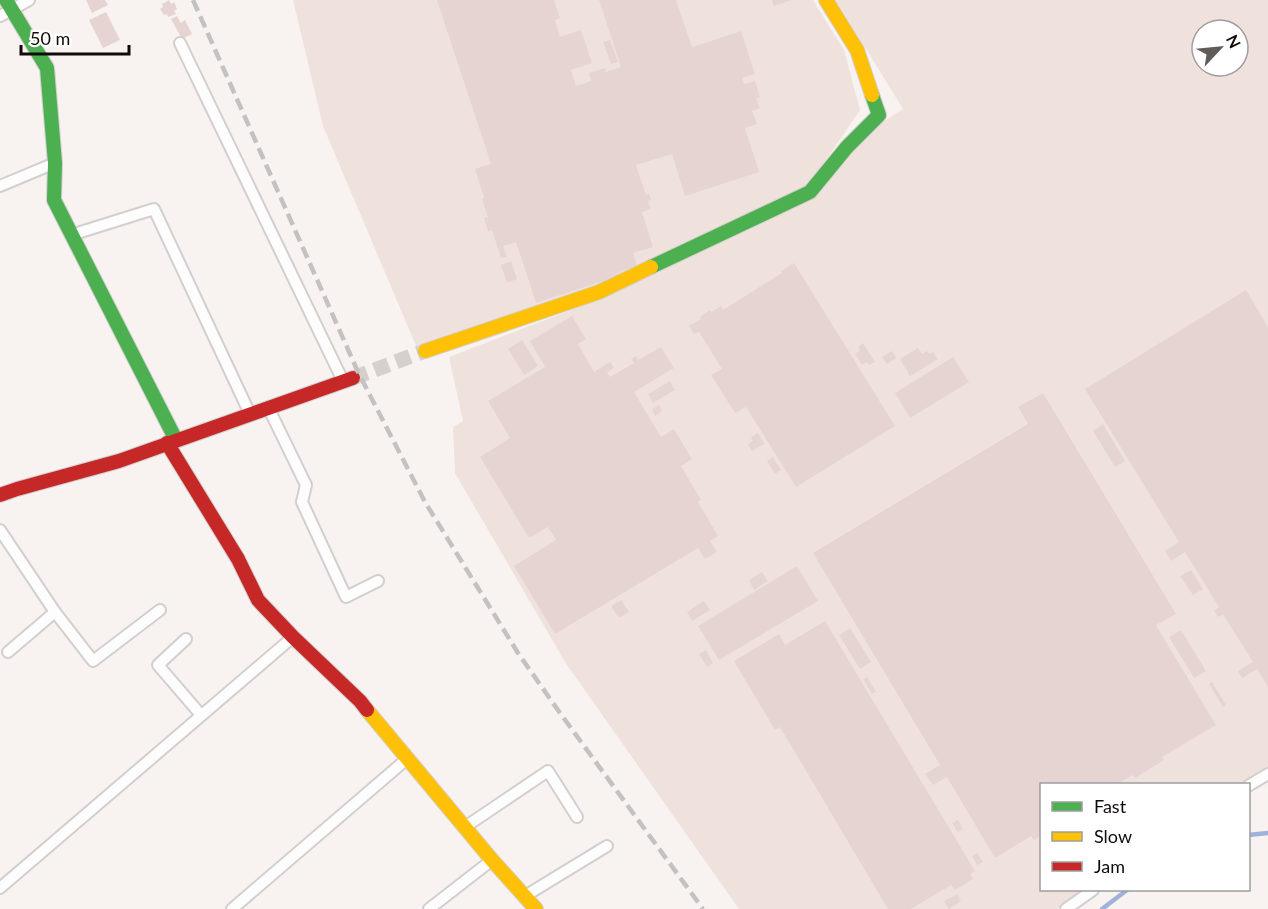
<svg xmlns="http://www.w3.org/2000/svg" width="1268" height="909" font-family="Lato,sans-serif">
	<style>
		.built { fill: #efe2dd; fill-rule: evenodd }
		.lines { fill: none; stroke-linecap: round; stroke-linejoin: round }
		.stream { stroke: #a0b2dc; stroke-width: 4.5 }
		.building { fill: #e6d4d3 }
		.secondary-tunnel { stroke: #d5cfce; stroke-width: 15; stroke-dasharray: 15 8; stroke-linecap: butt }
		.street-casing { stroke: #d3cfce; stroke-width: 14 }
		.fast-casing { stroke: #d3cfce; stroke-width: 16 }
		.slow-casing { stroke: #d3cfce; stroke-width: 16 }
		.jam-casing { stroke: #d3cfce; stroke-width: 16 }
		.street { stroke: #fefdfd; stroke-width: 10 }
		.fast { stroke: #4caf50; stroke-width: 14 }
		.slow { stroke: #ffc107; stroke-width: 14 }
		.jam { stroke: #c62828; stroke-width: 14 }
		.rail { stroke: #c3c2c1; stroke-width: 4.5; stroke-dasharray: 12 6; stroke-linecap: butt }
	</style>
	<rect width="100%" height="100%" fill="#f8f2f0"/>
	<g class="built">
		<polygon points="293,0 813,0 844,50 860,110 809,185 594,289 417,348 323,126"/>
		<path d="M836 0H1268V767L1241 784H1042V890H1085L1057 909H739L565 662 455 473 453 427 463 421 449 357 602 298 812 198 866 133 903 109ZM1202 30H1238V66H1202Z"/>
	</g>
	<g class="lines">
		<g class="stream">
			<polyline points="1248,835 1268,833"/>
			<polyline points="1102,909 1127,890"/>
		</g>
	</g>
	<g class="building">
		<polygon points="86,0 105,0 108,5 92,13"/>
		<polygon points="169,0 171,4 174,2 177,9 174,11 176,14 168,17 167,14 164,15 160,9 163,7 162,4"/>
		<polygon points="437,0 554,0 560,18 555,20 560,37 581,30 592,63 571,70 576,86 591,81 589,73 605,68 606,72 621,67 599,0 676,0 692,47 741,31 755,74 742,78 744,84 755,81 760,97 756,99 760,108 752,111 757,124 745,128 759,172 685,196 672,154 636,165 646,195 649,193 651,200 648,201 651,209 642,212 653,247 633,253 637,266 623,270 606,280 536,303 516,242 503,246 507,257 501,258 492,230 488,231 484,218 488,217 482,199 484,198 475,169 491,164"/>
		<polygon points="772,0 792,0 774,6"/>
		<polygon points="106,12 120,40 103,48 89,20"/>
		<polygon points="177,16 181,23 185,20 192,34 182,39 171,19"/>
		<polygon points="610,40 618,62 611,64 603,42"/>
		<polygon points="511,261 517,279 507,283 501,265"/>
		<polygon points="794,263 895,426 796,487 746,407 735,413 711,375 722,369 699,332 694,334 689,326 701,319 700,317 710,310 711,312 721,306 723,310 782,273 781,271"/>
		<polygon points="1246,290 1268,327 1268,687 1257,669 1242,678 1238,671 1253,662 1223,614 1218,617 1214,611 1219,607 1185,552 1171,561 1165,551 1179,542 1085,389"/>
		<polygon points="572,316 586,339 578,344 594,372 610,362 614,368 607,372 610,377 634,363 631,359 636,356 638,360 661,347 674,368 634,392 661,437 674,429 692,459 681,466 701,500 698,502 718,536 710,541 717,552 705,559 698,548 555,634 514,566 556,540 548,527 529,538 480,457 510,438 488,401 545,367 530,341"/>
		<polygon points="522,340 538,366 524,375 508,349"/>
		<polygon points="863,343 875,362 869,365 867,362 862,365 855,354 860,350 858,347"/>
		<polygon points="918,348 922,354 927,351 929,354 933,352 938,359 910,376 900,359"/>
		<polygon points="892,351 896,358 887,364 882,357"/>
		<polygon points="953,357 969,382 910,418 895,393"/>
		<polygon points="670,381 675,390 653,403 648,394"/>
		<polygon points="1043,393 1176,614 1156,625 1216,725 1162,757 1164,760 1135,778 1133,775 1117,784 1042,784 1042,835 1034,840 1031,836 995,858 947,777 933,785 925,774 940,765 813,553 1028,424 1018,407"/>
		<polygon points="659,405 662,411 655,416 652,409"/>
		<polygon points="1103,424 1125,461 1115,467 1093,431"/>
		<polygon points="758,433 764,444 752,451 748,444 753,441 751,437"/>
		<polygon points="773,457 781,470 775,474 767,461"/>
		<polygon points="797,566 818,601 719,660 698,626"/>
		<polygon points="1191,570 1203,589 1193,595 1180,576"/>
		<polygon points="762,572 768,581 754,590 749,580"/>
		<polygon points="621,600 629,612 619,618 611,606"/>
		<polygon points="704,601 710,610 692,621 687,612"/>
		<polygon points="825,621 975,871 970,874 973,879 955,890 951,885 911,909 888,909 780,727 775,730 734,661 779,634 785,645"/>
		<polygon points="850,628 871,662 860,669 839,635"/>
		<polygon points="1181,630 1206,671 1194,678 1169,637"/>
		<polygon points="706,650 713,663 707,667 699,654"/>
		<polygon points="867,677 876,692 872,694 863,679"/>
		<polygon points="1212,682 1226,705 1223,707 1209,684"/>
		<polygon points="958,820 963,829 958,832 952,823"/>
		<polygon points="977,853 983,862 977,865 972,856"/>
		<polygon points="957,894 961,901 949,909 944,901"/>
	</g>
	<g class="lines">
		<polyline class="secondary-tunnel" points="353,378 425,351"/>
		<g class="street-casing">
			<g id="street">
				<polyline points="0,16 29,0"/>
				<polyline points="180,43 343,381"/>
				<polyline points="0,186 55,163"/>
				<polyline points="71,235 154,209 250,414"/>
				<polyline points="268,407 306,485 302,502 346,597 378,581"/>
				<polyline points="0,530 55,612 93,661 160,610"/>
				<polyline points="186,639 158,665 201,715"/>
				<polyline points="8,652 55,612"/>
				<polyline points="1248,786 1268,774"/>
				<polyline points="465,827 548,771 577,817"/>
				<polyline points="0,888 293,637"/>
				<polyline points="525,896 607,846"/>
				<polyline points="232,909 408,758"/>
				<polyline points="429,909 492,860"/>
				<polyline points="1066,909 1093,890"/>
			</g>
		</g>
		<g class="fast-casing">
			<g id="fast">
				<polyline points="6,0 47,68 55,163 54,200 176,440"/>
				<polyline points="651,267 810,192 847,147 879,115 872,95"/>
			</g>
		</g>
		<g class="slow-casing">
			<g id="slow">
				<polyline points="826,0 857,50 872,95"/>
				<polyline points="425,351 599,292 651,267"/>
				<polyline points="367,710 492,860 536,909"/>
			</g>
		</g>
		<g class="jam-casing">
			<g id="jam">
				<polyline points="167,443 238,559 258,600 293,637 360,701 367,710"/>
				<polyline points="0,495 17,489 119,461 353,378"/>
			</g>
		</g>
		<use href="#street" class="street"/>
		<use href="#fast" class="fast"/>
		<use href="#slow" class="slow"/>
		<use href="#jam" class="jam"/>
		<polyline class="rail" points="193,0 358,372 425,502 518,653 560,713 703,909"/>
	</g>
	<rect x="1040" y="783" width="210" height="108" fill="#ffffff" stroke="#9f9d9d" stroke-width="1.5"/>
	<rect x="1052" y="802" width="30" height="9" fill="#4caf50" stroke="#9f9d9d" stroke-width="1.5"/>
	<text x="1094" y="813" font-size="18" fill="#0f0b0a">Fast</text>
	<rect x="1052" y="832" width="30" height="9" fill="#ffc107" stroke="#9f9d9d" stroke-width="1.5"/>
	<text x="1094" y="843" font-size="18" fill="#0f0b0a">Slow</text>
	<rect x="1052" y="862" width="30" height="9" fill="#c62828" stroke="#9f9d9d" stroke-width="1.5"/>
	<text x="1094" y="873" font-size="18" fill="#0f0b0a">Jam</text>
	<g transform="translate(1220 48) rotate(64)"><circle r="28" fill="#ffffff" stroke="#9f9d9d" stroke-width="1.5"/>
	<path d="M0-4.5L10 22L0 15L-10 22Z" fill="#615c5a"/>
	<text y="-9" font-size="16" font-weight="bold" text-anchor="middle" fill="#0f0b0a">N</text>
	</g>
	<path d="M21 45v9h108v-9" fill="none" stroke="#0f0b0a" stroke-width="3"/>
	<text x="30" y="45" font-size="18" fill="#0f0b0a" stroke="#ffffff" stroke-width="4.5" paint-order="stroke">50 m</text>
</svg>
